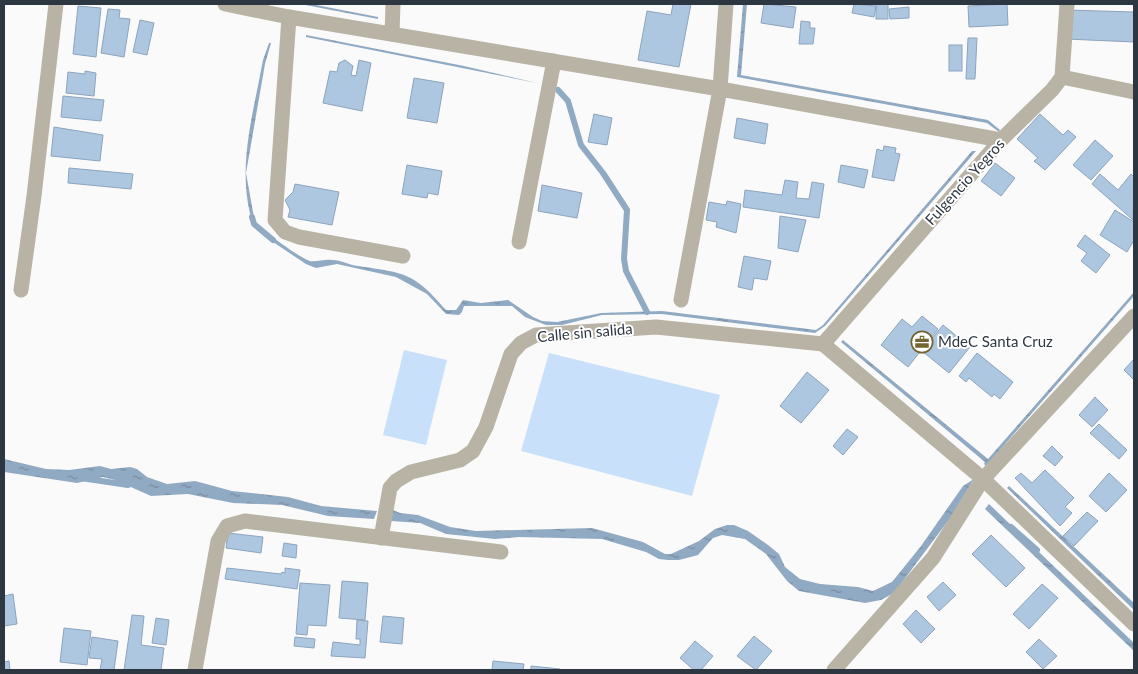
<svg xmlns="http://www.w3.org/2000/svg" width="1138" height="674" font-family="Lato,sans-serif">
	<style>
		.park { fill: #c8e0fa }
		.water { fill: url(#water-ripples) }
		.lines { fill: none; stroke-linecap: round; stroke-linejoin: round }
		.stream { stroke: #91aac3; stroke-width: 6 }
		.building { fill: #aec7e1; stroke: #8ca4bd }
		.minor { stroke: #b8b3a5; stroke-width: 15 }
		.labels { text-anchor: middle; stroke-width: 4; stroke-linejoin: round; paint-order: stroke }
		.street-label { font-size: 15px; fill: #2d3742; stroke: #fff }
		.poi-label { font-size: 15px; fill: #2d3742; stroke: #fff; text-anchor: start }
	</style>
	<defs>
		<pattern id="water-ripples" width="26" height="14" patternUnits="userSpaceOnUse" patternTransform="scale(1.25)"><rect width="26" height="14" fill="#91aac3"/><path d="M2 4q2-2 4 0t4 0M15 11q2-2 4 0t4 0" fill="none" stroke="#778ba0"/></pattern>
	</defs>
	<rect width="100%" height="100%" fill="#fafafa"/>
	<g class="park">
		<polygon points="404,350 447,360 426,445 383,435"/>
		<polygon points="549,353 720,395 692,496 521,451"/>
	</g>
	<g class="water">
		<polygon points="300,4 311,4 378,17 378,19"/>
		<polygon points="743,4 747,4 741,75 988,120 1000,130 999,132 987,123 737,77"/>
		<polygon points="306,35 464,66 537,83 306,37"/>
		<path d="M269 43H271L265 64 246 173 255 223 254 227C235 172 253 116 263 60Z"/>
		<path d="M972 151H976L825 326 815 333 662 314 602 315 562 325H546L525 317 512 306H464L462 312 459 315 446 314 427 294 396 277 337 264 316 268 306 264 267 238 268 234C277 240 300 258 310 261 317 262 325 259 332 260 342 260 349 265 358 266 406 273 414 273 446 310H456L463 300 481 303 508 300 533 317 542 321 557 322 601 313 662 311 816 330 823 325Z"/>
		<polygon points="1134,292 1134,296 986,466 984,464 985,462 841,342 843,340 988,459"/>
		<polygon points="4,459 46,469 69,470 100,466 111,469 130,467 137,469 147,477 167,484 195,481 232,491 288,497 321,506 377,511 374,519 328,516 282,505 233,503 188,494 151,496 115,480 103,477 77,483 4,472"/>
		<polygon points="974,479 951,517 894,593 881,600 865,603 799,591 787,581 766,554 745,539 722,535 713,538 698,555 679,560 668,560 659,559 646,552 602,539 519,537 495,539 446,534 420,523 391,521 393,510 400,513 418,515 450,527 476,531 592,528 643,542 665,554 671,554 699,541 715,529 727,525 734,525 748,531 768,545 779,554 785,567 800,579 820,584 858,587 873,591 892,582 921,546 963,486"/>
		<polygon points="1009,486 1134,603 1134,610 1007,488"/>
		<polygon points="989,504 1134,643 1134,651 985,509"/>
	</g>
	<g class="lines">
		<g class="stream">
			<polyline points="558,90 568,101 581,145 603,173 627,210 624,259 626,271 647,312"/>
			<polyline points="252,217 254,224 273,240"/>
			<polyline points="81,478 128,485"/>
			<polyline points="1011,527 1037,550"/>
		</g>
	</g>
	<g class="building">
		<polygon points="673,4 691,4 679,67 638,60 647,11 671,15"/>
		<polygon points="764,4 796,7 793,28 761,23"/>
		<polygon points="854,4 876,6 874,17 852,13"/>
		<rect x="876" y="4" width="12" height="15"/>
		<polygon points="1007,4 1008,25 969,27 968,6"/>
		<polygon points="78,6 101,8 96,57 73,54"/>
		<polygon points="909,7 909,18 890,19 889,9"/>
		<polygon points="108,9 120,10 119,18 130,19 124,57 101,53"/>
		<polygon points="1067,10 1134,12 1134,42 1066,39"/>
		<polygon points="140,20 154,23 147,55 133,52"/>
		<polygon points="801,21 810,22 810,28 815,28 813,44 799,44"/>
		<polygon points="968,38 977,38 975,79 966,79"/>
		<rect x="949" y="45" width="13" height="26"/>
		<polygon points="345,60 353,66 351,75 356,76 359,60 371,63 362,111 323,103 330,71 337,72 339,63"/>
		<polygon points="85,71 96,73 94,96 66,93 68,72 85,74"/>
		<polygon points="414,78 444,83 437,123 407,118"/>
		<polygon points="63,96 104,100 101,121 61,117"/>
		<polygon points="594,114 612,118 607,145 588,142"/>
		<polygon points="1040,114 1063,135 1068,130 1076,137 1045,170 1034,161 1038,158 1017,139"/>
		<polygon points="737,118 768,124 765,144 734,138"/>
		<polygon points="54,127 103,135 100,161 51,156"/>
		<polygon points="1095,140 1113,156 1091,180 1073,165"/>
		<polygon points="884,146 896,148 895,153 900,154 894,181 872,177 877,149 883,151"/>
		<polygon points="995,163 1015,178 1001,196 981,181"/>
		<polygon points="407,165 442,171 438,195 428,193 427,198 402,194"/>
		<polygon points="841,165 868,170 864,188 838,182"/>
		<polygon points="69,168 133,174 131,189 68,183"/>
		<polygon points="1100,174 1118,190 1131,174 1134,177 1133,220 1092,184"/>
		<polygon points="785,180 798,182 796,198 809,199 812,182 824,184 819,218 743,207 745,190 782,195"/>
		<polygon points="295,184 339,192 332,225 288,217 290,210 285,200 293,192"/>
		<polygon points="542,185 582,193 577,218 538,211"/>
		<polygon points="727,201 741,204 736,233 716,227 717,222 706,220 709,202 726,205"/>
		<polygon points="1115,210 1134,222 1134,240 1127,252 1100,235"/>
		<polygon points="780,216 806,220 798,252 778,248"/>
		<polygon points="1085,235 1110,255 1096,273 1081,261 1087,253 1077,246"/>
		<polygon points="744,256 771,261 767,280 754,278 752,290 738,287"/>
		<polygon points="922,316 938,329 908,367 881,345 902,319 912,327"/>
		<polygon points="943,325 970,347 949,373 922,351"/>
		<polygon points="977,353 1013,382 1000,399 994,394 992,397 969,378 966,382 959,376"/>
		<polygon points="1134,359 1134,380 1124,370"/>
		<polygon points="807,372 829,390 801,423 780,406"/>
		<polygon points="1095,397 1108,410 1092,427 1079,415"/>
		<polygon points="1099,424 1127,450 1119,459 1090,433"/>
		<polygon points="847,429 858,437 843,455 833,446"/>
		<polygon points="1052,446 1063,457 1055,466 1043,456"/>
		<polygon points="1045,470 1074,498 1065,507 1072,513 1060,526 1015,478 1021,473 1032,483"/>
		<polygon points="1109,473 1127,490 1106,512 1089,496"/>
		<polygon points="1087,512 1098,521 1074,546 1063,536"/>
		<polygon points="228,533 263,537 261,553 226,548"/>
		<polygon points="991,535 1025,568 1006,587 972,554"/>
		<polygon points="284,543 297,545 296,558 282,556"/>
		<polygon points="227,568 281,574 282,572 285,573 285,568 300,570 297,589 225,579"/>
		<polygon points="342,581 368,583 365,620 339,618"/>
		<polygon points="943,582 956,595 939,611 927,597"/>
		<polygon points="300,583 330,585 326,626 308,625 307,635 296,634"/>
		<polygon points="1042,584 1058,598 1029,629 1013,614"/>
		<polygon points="13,594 17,624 4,626 4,596"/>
		<polygon points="916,610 935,629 921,643 903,624"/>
		<polygon points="132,615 144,616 141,645 164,648 161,670 124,670"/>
		<polygon points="383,616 404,618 402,644 380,642"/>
		<polygon points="156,618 169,620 166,645 152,643"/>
		<polygon points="357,620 368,621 365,658 331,656 333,642 360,645 360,639 356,639"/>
		<polygon points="64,628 91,631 87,665 60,662"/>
		<polygon points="754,636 772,651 756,670 737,656"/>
		<polygon points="92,637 118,641 114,670 100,670 102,659 89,658"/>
		<polygon points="295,637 315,639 314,648 294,646"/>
		<polygon points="1039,639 1057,656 1043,669 1026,652"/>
		<polygon points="695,641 713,656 701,670 694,670 680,658"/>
		<polygon points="9,661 10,670 4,670 4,662"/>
		<polygon points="493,661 524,664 523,670 492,670"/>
		<polygon points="531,666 560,669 560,670 531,670"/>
	</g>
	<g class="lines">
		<g class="minor">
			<polyline points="225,4 289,17 720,89 1001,140"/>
			<polyline points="289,17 275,220 285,232 299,237 403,256"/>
			<polyline points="392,34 393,4"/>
			<polyline points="1062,77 1134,92"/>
			<polyline points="519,242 554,61"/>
			<polyline points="21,290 34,196 56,4"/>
			<polyline points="681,300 720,89 726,4"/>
			<polyline points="823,344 1001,140 1052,90 1062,77 1067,4"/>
			<polyline points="823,344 983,479 1134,624"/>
			<polyline points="381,538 390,488 396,481 411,472 460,460 473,451 486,427 511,354 521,343 536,335 656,327 823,344"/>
			<polyline points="195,670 218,541 227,526 245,521 501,552"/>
			<polyline points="834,670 933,558 983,479 1134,316"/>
		</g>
	</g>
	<defs>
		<g id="office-ring" transform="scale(1.125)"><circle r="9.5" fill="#fff" stroke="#736431" stroke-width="1.5"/><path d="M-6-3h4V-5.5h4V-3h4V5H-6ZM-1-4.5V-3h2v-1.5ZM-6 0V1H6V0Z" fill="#736431"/></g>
	</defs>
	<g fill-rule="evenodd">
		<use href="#office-ring" x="922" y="342"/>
	</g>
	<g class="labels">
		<g class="street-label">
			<text transform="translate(965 182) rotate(-48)" y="5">Fulgencio Yegros</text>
			<text transform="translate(585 333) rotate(-5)" y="5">Calle sin salida</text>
		</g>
		<g class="poi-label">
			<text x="938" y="347">MdeC Santa Cruz</text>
		</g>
	</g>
	<rect width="1138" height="674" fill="none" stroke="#2d3742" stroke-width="10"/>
</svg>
